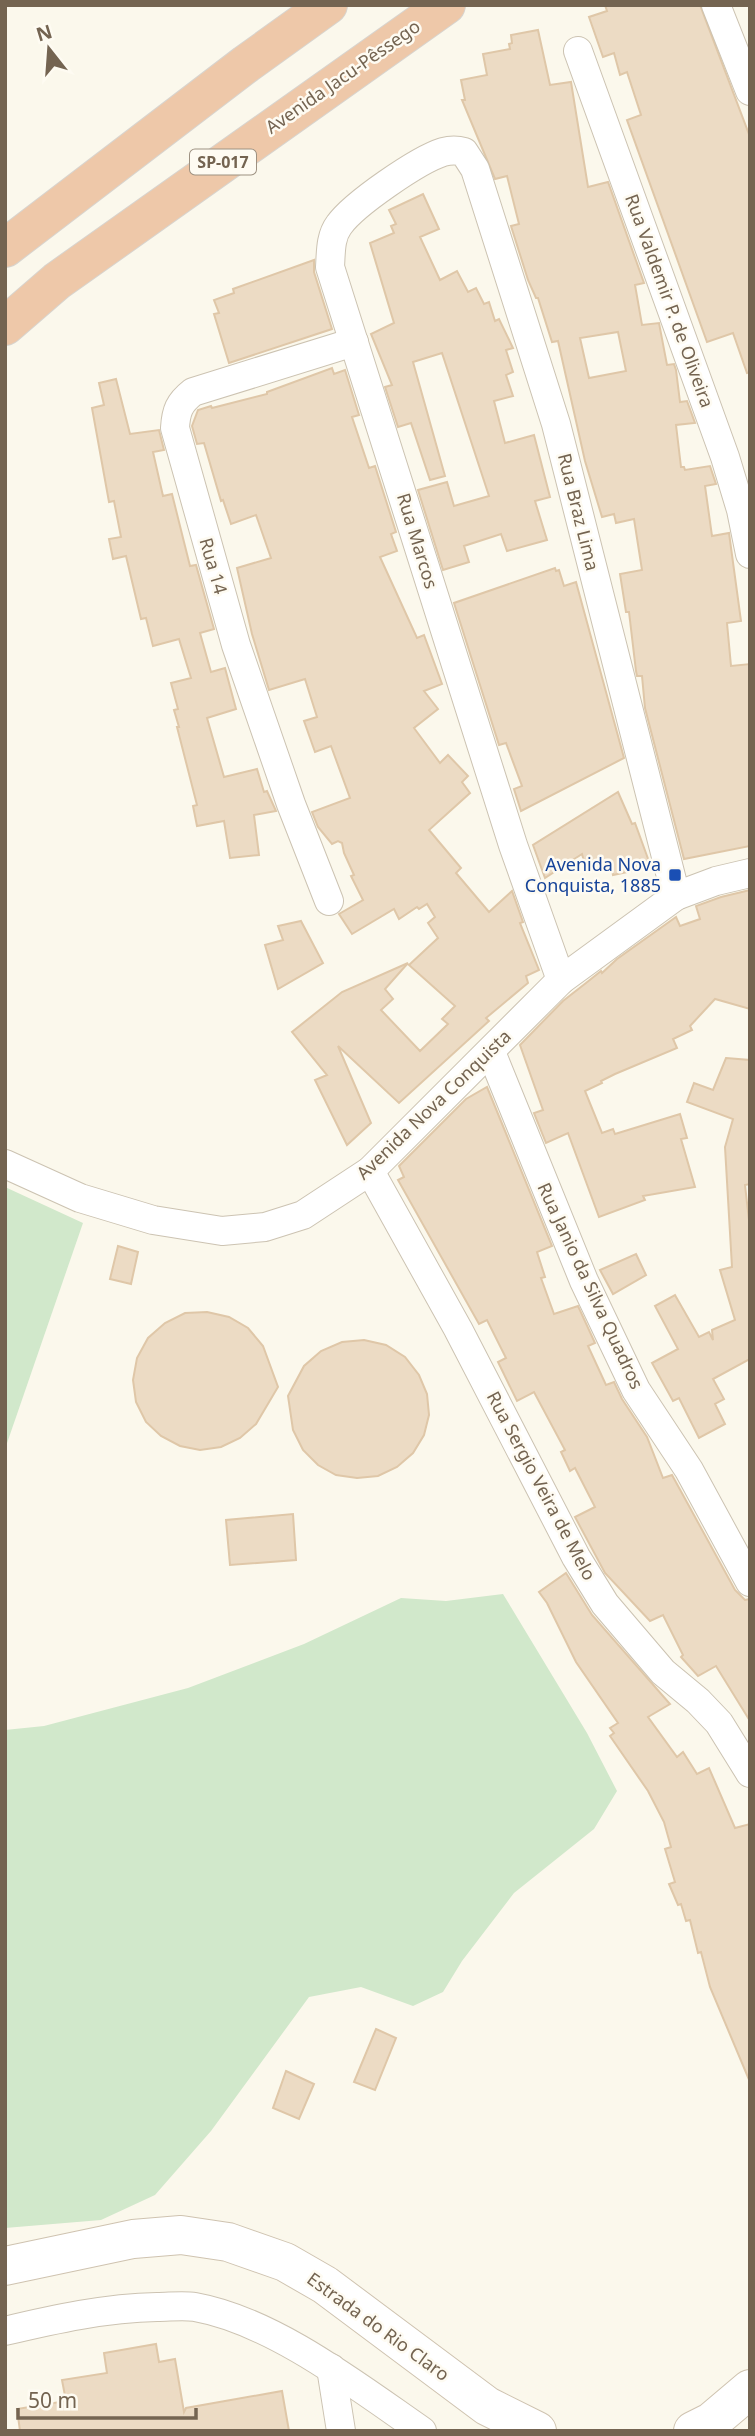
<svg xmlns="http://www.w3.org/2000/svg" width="755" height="2436" font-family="'Noto Sans',sans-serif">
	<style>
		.green { fill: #d1e8cb }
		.building { fill: #ecdbc4; stroke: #dfc7a8; stroke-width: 2; fill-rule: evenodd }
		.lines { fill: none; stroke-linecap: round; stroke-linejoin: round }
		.street-casing { stroke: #ccc3b2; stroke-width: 30 }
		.secondary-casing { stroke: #cfc3b0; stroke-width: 40 }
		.highway-casing { stroke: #d8d4ce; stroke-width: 40 }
		.street { stroke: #fff; stroke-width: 28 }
		.secondary { stroke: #fff; stroke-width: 38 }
		.highway { stroke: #eec8a9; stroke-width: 38 }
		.transit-dot { fill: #1a4fb4; stroke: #fefbf2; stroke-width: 2.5 }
		.labels { text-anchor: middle; stroke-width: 5; stroke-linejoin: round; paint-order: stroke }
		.shield { fill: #fefbf2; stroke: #9d9181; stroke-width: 2 }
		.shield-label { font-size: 16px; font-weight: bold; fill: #746451 }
		.street-label { font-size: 18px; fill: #746451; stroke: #fefbf2 }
		.transit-label { font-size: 18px; fill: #164399; stroke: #fefbf2; text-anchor: end }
	</style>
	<rect width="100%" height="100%" fill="#fbf8ec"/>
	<g class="green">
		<polygon points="5,1187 83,1223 5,1449"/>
		<polygon points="503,1594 587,1733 617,1791 594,1829 514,1893 462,1961 443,1992 413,2006 361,1987 309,1997 211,2131 155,2195 101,2220 5,2228 5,1730 44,1726 188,1688 304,1644 401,1598 446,1601"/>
	</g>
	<g class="building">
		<polygon points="605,5 700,5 750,137 750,372 747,373 733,333 707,342 627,120 641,115 627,72 620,75 614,53 603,57 589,17 607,11"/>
		<path d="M538 30 550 85 571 82 588 187 608 182 644 283 635 285 642 325 659 323 667 365 674 364 676 370 680 402 687 401 695 423 676 425 681 467H684L685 470 710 466 716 484 705 486 712 536 729 533 741 621 727 623 731 666 750 664V846L684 859 645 708 642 676H637L636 671 629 612H626L620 574 642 570 634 519 616 523 614 514 602 517 585 461 558 341 552 342 538 298H536L528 280 511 226 519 224 507 176 495 179 462 100H465L461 80 487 75 483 54 510 49 509 44 512 43 511 35ZM618 332 626 371 589 378 580 338Z"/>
		<polygon points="423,194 439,229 420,237 440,280 457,271 468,292 476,288 484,304 489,302 495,321 499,319 513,348 506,350 513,372 506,375 513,396 494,401 505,443 534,435 550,497 535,501 547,540 507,551 501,534 464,546 469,562 443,570 418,490 447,482 454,506 489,496 442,353 413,362 445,476 430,480 411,423 398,427 385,387 392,385 371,334 394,323 370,243 394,233 391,226 396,224 389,210"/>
		<polygon points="314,260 314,272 332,329 229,363 214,314 219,313 214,300 234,293 233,289"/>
		<polygon points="332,368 334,374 345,370 359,415 352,417 369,468 375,466 396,532 391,534 397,551 380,557 417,638 424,635 442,684 424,691 438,709 414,728 440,763 448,755 468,776 462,782 470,793 429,830 461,868 456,873 489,912 512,891 523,922 520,923 539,970 526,976 528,983 486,1018 489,1021 399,1103 338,1046 371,1123 347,1145 315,1080 327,1075 292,1032 342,992 408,963 385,989 393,999 381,1010 420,1051 448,1024 442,1019 455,1006 409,965 438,938 428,923 435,917 427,904 419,909 417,907 399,919 394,909 352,934 339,914 363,900 351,876 354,875 344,853 342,843 338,841 332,844 318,827 312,812 350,798 331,746 315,752 304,721 317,717 305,679 269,690 252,634 237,568 271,558 256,515 231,524 223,500 221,501 204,443 197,444 192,426 198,410 211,406 212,408 267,394 267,392"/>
		<polygon points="116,379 130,434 159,430 164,450 153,452 163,496 172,494 190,566 196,565 214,629 200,633 211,672 225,668 236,709 207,718 224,777 257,769 264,792 267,791 276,811 254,815 259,855 230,858 224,821 197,826 193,806 197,805 177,727 179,727 174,710 178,709 171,683 191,678 179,639 153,646 146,618 141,619 126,556 113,559 109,539 121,537 114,501 109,502 92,408 104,405 99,383"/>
		<polygon points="555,568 556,571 559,570 564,586 576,582 624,758 521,811 514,789 522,786 506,743 499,745 454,603"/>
		<polygon points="618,792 632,824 635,823 651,867 613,875 611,866 587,872 582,854 545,878 533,845"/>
		<polygon points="750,890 750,1009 715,999 690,1026 692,1030 673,1039 677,1048 615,1074 601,1081 602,1083 585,1091 602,1133 613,1129 615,1134 680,1114 687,1138 681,1139 695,1187 643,1196 645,1200 599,1217 568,1133 546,1143 534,1113 543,1110 520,1045 563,1001 586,983 601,971 602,973 617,959 676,917 680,926 700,919 696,906 721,897"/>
		<polygon points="301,921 323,963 278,989 265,945 283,940 278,926"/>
		<polygon points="726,1058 750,1060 750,1184 745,1185 750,1229 750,1359 713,1379 724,1399 715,1404 725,1424 699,1438 679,1398 673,1401 652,1363 678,1349 655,1306 675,1295 699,1337 709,1332 713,1340 712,1330 735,1320 720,1270 732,1267 725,1147 733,1119 687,1102 694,1083 713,1090"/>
		<polygon points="487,1087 552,1246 537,1252 545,1277 541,1278 554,1314 578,1306 595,1343 588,1346 606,1385 614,1382 622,1399 647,1437 663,1478 672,1475 735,1590 745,1600 750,1599 750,1721 716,1666 698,1676 681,1657 683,1655 663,1615 650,1621 605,1573 575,1517 595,1507 575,1468 570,1471 561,1452 565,1450 534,1392 517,1401 498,1362 506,1358 487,1320 479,1324 398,1180 404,1177 399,1166 466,1099"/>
		<polygon points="118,1246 138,1252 131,1284 110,1279"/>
		<polygon points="636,1254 646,1275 613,1294 600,1270"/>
		<polygon points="207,1312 229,1317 248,1328 263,1346 278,1387 256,1424 240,1438 221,1447 200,1450 180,1446 161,1436 146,1422 136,1402 133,1380 137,1358 148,1338 165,1323 185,1313"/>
		<polygon points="364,1340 386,1345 405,1357 419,1375 427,1394 429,1415 424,1435 413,1453 397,1467 378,1476 357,1478 336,1475 318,1465 303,1450 293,1430 288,1396 304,1366 321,1351 342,1342"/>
		<polygon points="293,1514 296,1560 230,1565 226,1520"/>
		<polygon points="566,1573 592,1615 670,1704 648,1717 677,1757 683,1752 697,1774 709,1768 735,1828 750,1824 750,2082 710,1987 701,1952 698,1953 690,1920 686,1921 681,1904 678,1905 669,1884 675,1882 665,1849 671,1847 664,1822 648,1791 610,1736 614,1733 610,1728 618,1723 576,1662 547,1603 539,1592"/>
		<polygon points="376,2029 396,2038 375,2090 354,2082"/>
		<polygon points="286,2071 314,2084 299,2119 273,2108"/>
		<polygon points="156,2344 159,2362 175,2359 184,2412 186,2408 282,2391 289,2431 20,2431 17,2409 66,2401 62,2380 107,2373 104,2353"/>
	</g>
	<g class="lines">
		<g class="street-casing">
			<g id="street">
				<polyline points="716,5 750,91"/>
				<polyline points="578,51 725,457 741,510 750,554"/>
				<path d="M329 901 291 804 236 645 175 428C176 411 179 403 193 392L354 342"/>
				<path d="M561 980 513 845 330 267C331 253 330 237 339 225 354 204 418 160 443 152 451 150 457 150 464 152L475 169 556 424 676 896"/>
				<polyline points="491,1052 584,1281 636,1390 689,1470 750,1582"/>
				<polyline points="5,1164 80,1198 153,1220 222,1231 265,1227 303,1215 370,1171 561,980 676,896 716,881 750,873"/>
				<polyline points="370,1171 458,1329 576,1557 605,1604 663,1672 698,1701 719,1723 750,1773"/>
				<path d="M5 2331C55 2319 106 2308 157 2307 169 2307 183 2305 195 2307 273 2321 357 2386 422 2431"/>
				<polyline points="331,2368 341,2431"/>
			</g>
		</g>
		<g class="secondary-casing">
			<g id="secondary">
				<polyline points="5,2266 133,2239 181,2235 228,2242 285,2262 325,2285 487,2406 537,2431"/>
				<polyline points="693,2431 711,2422 750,2389"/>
			</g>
		</g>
		<g class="highway-casing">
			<g id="highway">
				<polyline points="5,248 246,64 328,5"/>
				<polyline points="5,326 57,281 446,5"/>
			</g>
		</g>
		<use href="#street" class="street"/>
		<use href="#secondary" class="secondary"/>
		<use href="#highway" class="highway"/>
	</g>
	<rect class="transit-dot" x="668" y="868" width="14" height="14" rx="3.5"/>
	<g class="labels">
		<rect class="shield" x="190" y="149.5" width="66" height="25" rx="5"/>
		<g class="shield-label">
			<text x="223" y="168">SP-017</text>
		</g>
		<g class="street-label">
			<text transform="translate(343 77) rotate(-35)" y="6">Avenida Jacu-Pêssego</text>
			<text transform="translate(669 301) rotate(70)" y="6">Rua Valdemir P. de Oliveira</text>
			<text transform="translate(578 512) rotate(76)" y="6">Rua Braz Lima</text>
			<text transform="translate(417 541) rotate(73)" y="6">Rua Marcos</text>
			<text transform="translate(213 566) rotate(74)" y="6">Rua 14</text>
			<text transform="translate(434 1105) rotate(-44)" y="6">Avenida Nova Conquista</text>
			<text transform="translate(590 1286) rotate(65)" y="6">Rua Janio da Silva Quadros</text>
			<text transform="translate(541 1486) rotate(62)" y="6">Rua Sergio Veira de Melo</text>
			<text transform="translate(378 2327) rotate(36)" y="6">Estrada do Rio Claro</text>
		</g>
		<g class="transit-label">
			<text x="661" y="871">Avenida Nova<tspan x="661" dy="21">Conquista, 1885</tspan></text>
		</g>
	</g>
	<rect width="755" height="2436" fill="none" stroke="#746451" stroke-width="14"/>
	<g transform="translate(49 49) rotate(343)" stroke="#fefbf2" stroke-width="5" paint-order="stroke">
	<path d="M0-5L12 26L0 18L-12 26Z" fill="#746451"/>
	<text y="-10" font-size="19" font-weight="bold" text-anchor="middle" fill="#746451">N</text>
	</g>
	<path d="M18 2408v10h178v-10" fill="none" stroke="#746451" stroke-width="3.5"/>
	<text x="28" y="2408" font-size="21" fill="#746451" stroke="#fefbf2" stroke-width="5" paint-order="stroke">50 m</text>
</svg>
